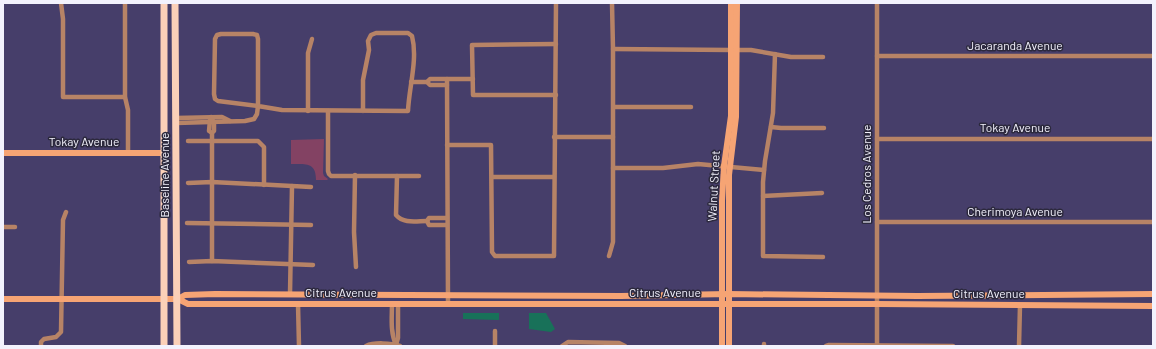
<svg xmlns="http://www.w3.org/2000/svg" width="1156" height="349" font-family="Barlow,sans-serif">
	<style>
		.green { fill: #834263 }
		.water { fill: #187159 }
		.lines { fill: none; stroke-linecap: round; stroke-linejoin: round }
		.street { stroke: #b78366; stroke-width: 4.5 }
		.secondary { stroke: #f6a474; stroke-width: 6 }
		.primary { stroke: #fbd0b8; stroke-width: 7 }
		.labels { text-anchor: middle; stroke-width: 3; stroke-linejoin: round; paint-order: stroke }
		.street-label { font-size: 12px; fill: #f3f2fd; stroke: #2c293d }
	</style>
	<rect width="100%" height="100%" fill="#463e6a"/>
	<path class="green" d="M324 139 323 173 324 176 328 179 327 180H316C316 162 306 164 291 164V140Z"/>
	<g class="water">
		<polygon points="463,313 499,313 499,320 463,319"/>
		<polygon points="529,313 546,313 555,329 551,332 529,329"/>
	</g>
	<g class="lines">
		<g class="street">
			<polyline points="61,3 63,19 63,97 125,97"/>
			<polyline points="125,3 125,97 128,110 128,153"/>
			<polyline points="556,44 472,45 473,95 556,95"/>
			<polyline points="613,49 731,50"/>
			<polyline points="737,50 751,50 791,57 823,57"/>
			<polyline points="775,54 773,113 765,161 763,182 763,256 823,257"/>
			<polyline points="877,56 1153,56"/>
			<polyline points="447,79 448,303"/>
			<polyline points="411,82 427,82 430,85 447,85"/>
			<polyline points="427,82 430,79 473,79"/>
			<polyline points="614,107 691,107"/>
			<polyline points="308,111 308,53 312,39"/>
			<polyline points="328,111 328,171 329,174 331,176 419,176"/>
			<polyline points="211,117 214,123 214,131 212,133 212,261"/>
			<polyline points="176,118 222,117 230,121"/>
			<polyline points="210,120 209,131 212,133"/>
			<path d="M176 123 245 121 254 119 257 114 258 106V39L257 35 253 34H221L217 35 215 39 214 94 215 99 218 101 258 106 282 110 408 111C409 87 418 59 412 36L408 33H376L371 35 368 41 369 50 363 80V111"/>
			<polyline points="771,127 781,128 824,128"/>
			<polyline points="554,137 613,137"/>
			<polyline points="877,139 1153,139"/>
			<polyline points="188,141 258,141 264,147 264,185"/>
			<polyline points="447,145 491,145 492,252 495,256 554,256 556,3"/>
			<polyline points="613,168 663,168 698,164 764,170"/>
			<polyline points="355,175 354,232 356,267"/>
			<path d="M397 176 396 215C404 224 416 221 427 221"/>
			<polyline points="492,177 554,177"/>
			<polyline points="188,183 212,182 311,187"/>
			<polyline points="763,196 822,193"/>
			<polyline points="427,221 429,218 447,218"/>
			<polyline points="427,221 429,225 447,225"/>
			<polyline points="877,222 1153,222"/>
			<polyline points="187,223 311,225"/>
			<polyline points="3,227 15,227"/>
			<polyline points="609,256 613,242 613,49 612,3"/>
			<polyline points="189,262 212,261 313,265"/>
			<polyline points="290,294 292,186"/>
			<polyline points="298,304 299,346"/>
			<path d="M392 304C392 317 390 332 396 345"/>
			<polyline points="764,344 764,346"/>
			<polyline points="396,345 398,338 398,304"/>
			<polyline points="41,346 41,342 44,339 56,337 61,332 63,220 66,212"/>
			<path d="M366 346C374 342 391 343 400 346"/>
			<polyline points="495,346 495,331"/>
			<polyline points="562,346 568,342 619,343 625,346"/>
			<polyline points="826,346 829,345 953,346"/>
			<polyline points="877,346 877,3"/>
			<polyline points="1019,346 1020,305"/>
		</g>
		<g class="secondary">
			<polyline points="3,153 164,153"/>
			<polyline points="3,299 178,299 188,304 877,304 1153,306"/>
			<polyline points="178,299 185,295 215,294 621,296 728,294 917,296 1153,294"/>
			<polyline points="722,346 722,201 724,166 731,116 731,3"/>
			<polyline points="729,346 729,175 736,117 737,3"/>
		</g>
		<g class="primary">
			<polyline points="175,3 177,346"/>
			<polyline points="164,346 164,3"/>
		</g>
	</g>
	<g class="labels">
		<g class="street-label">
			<text x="1015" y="50">Jacaranda Avenue</text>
			<text x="1015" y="132">Tokay Avenue</text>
			<text x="84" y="146">Tokay Avenue</text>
			<text transform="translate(867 174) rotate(-90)" y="4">Los Cedros Avenue</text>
			<text transform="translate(165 175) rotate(-90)" y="4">Baseline Avenue</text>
			<text transform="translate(714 186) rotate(-87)" y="4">Walnut Street</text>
			<text x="1015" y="216">Cherimoya Avenue</text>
			<text x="341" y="297">Citrus Avenue</text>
			<text x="665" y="297">Citrus Avenue</text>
			<text x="989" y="298">Citrus Avenue</text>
		</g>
	</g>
	<rect width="1156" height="349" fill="none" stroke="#f3f2fd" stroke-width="8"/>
</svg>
